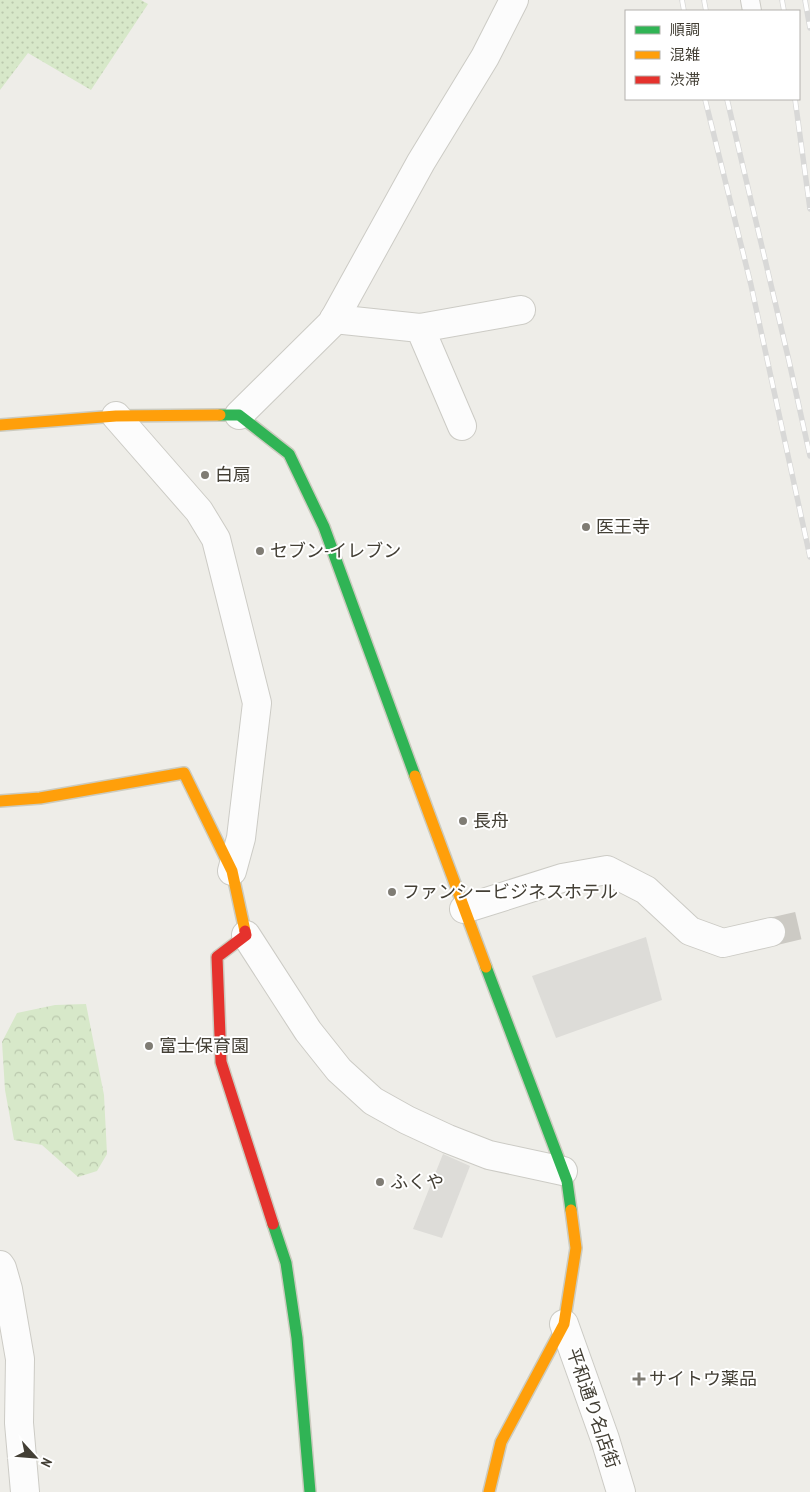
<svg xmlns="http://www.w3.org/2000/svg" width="810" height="1492" font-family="'PT Sans Narrow','Noto Sans JP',sans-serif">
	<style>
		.grass { fill: url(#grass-dots) }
		.forest { fill: url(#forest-crowns) }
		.parking { fill: #dddcd8 }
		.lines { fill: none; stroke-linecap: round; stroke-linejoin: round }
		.street-tunnel { stroke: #cccac4; stroke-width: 28; stroke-dasharray: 28 14; stroke-linecap: butt }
		.lane-casing { stroke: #cccbc5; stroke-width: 20 }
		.street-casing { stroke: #cccbc5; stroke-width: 30 }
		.fast-casing { stroke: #cccbbf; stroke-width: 14 }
		.slow-casing { stroke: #cccbbf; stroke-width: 14 }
		.jam-casing { stroke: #cccbbf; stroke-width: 14 }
		.lane { stroke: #fcfcfc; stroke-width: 18 }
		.street { stroke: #fcfcfc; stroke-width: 28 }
		.fast { stroke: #30b455; stroke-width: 11 }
		.slow { stroke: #ff9f0a; stroke-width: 11 }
		.jam { stroke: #e5322d; stroke-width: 11 }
		.rail-casing { stroke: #d8d8d7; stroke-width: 5.5 }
		.rail { stroke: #fff; stroke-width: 4; stroke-dasharray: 11; stroke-linecap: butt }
		.poi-dot { fill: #7f7c74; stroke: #fff; stroke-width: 2 }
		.labels { text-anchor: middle; stroke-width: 4; stroke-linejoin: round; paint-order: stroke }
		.poi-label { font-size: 18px; fill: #433f35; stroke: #fff; text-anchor: start }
		.street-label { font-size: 18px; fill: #433f35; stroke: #fff }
	</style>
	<defs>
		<pattern id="grass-dots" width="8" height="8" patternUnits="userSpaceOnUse" patternTransform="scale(1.25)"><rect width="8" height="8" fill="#d7e8c9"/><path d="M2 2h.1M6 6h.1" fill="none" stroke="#bac8ad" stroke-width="1.8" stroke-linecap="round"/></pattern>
		<pattern id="forest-crowns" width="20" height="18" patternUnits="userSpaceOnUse" patternTransform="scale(1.25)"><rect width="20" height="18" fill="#d7e8c9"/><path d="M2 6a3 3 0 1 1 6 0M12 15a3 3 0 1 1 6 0" fill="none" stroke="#bac8ad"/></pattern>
	</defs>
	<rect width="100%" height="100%" fill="#eeede8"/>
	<polygon class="grass" points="0,0 141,0 148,4 91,90 28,53 0,90"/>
	<polygon class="forest" points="86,1004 104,1095 107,1154 97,1171 78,1177 42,1145 14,1140 5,1090 2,1042 17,1013 55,1005"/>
	<g class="parking">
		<polygon points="646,937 662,1000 556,1038 532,976"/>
		<polygon points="443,1154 470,1166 442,1238 413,1229"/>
	</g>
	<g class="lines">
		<polyline class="street-tunnel" points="771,932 810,923"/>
		<g class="lane-casing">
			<polyline id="lane" points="750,0 752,11"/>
		</g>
		<g class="street-casing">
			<g id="street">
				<polyline points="334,319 420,328 462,426"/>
				<polyline points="420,328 521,310"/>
				<polyline points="239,415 332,323 421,162 485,57 514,0"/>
				<polyline points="116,416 199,511 216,539 257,703 241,838 232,871"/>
				<polyline points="464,909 562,878 607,870 646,890 690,931 723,943 771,932"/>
				<polyline points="246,935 308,1031 339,1070 373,1101 407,1120 448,1139 489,1155 563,1171"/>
				<polyline points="0,1265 2,1268 8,1289 20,1359 19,1423 25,1492"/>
				<polyline points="564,1324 605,1439 621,1492"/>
			</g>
		</g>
		<g class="fast-casing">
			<g id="fast">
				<polyline points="220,415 239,415 289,454 324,527 415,776"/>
				<polyline points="486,967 567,1181 571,1210"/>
				<polyline points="273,1224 286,1263 297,1338 310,1492"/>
			</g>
		</g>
		<g class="slow-casing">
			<g id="slow">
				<polyline points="0,425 116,416 220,415"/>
				<polyline points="415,776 486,967"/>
				<polyline points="0,801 40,798 184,773 232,871 245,931"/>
				<polyline points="489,1492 501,1442 564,1324 576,1248 571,1210"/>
			</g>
		</g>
		<g class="jam-casing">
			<polyline id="jam" points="245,931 246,935 217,957 221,1062 273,1224"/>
		</g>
		<use href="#lane" class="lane"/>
		<use href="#street" class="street"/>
		<use href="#fast" class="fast"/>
		<use href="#slow" class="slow"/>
		<use href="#jam" class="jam"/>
		<g class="rail-casing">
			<g id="rail">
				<polyline points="682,0 684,11"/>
				<polyline points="704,0 706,11"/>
				<polyline points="782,0 784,11"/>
				<polyline points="805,0 810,28"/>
				<polyline points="705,99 751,285 810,557"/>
				<polyline points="727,99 789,361 810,456"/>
				<polyline points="795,99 810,209"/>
			</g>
		</g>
		<use href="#rail" class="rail"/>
	</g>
	<g class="poi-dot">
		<circle cx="205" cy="475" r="5"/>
		<circle cx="586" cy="527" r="5"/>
		<circle cx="260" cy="551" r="5"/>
		<circle cx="463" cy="821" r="5"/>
		<circle cx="392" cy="892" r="5"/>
		<circle cx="149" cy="1046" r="5"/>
		<circle cx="380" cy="1182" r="5"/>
		<path d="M636.5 1371.5h5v5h5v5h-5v5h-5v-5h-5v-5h5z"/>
	</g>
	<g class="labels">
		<g class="poi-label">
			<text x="215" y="481">白扇</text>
			<text x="596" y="533">医王寺</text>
			<text x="270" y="557">セブン-イレブン</text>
			<text x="473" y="827">長舟</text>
			<text x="402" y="898">ファンシービジネスホテル</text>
			<text x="159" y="1052">富士保育園</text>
			<text x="390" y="1188">ふくや</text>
			<text x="649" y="1385">サイトウ薬品</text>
		</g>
		<g class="street-label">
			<text transform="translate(593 1408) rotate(71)" y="6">平和通り名店街</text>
		</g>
	</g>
	<rect x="625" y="10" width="175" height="90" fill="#ffffff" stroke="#b4b2ae"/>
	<rect x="635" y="26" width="25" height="8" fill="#30b455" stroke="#b4b2ae"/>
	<text x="670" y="35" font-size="15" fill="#433f35">順調</text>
	<rect x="635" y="51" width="25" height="8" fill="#ff9f0a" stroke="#b4b2ae"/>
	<text x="670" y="60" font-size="15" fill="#433f35">混雑</text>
	<rect x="635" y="76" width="25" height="8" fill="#e5322d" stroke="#b4b2ae"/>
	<text x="670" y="85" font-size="15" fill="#433f35">渋滞</text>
	<g transform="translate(35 1457) rotate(116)" stroke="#ffffff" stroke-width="4" paint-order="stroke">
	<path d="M0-4L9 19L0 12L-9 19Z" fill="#433f35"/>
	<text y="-8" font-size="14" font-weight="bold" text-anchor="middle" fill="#433f35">N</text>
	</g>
</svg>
